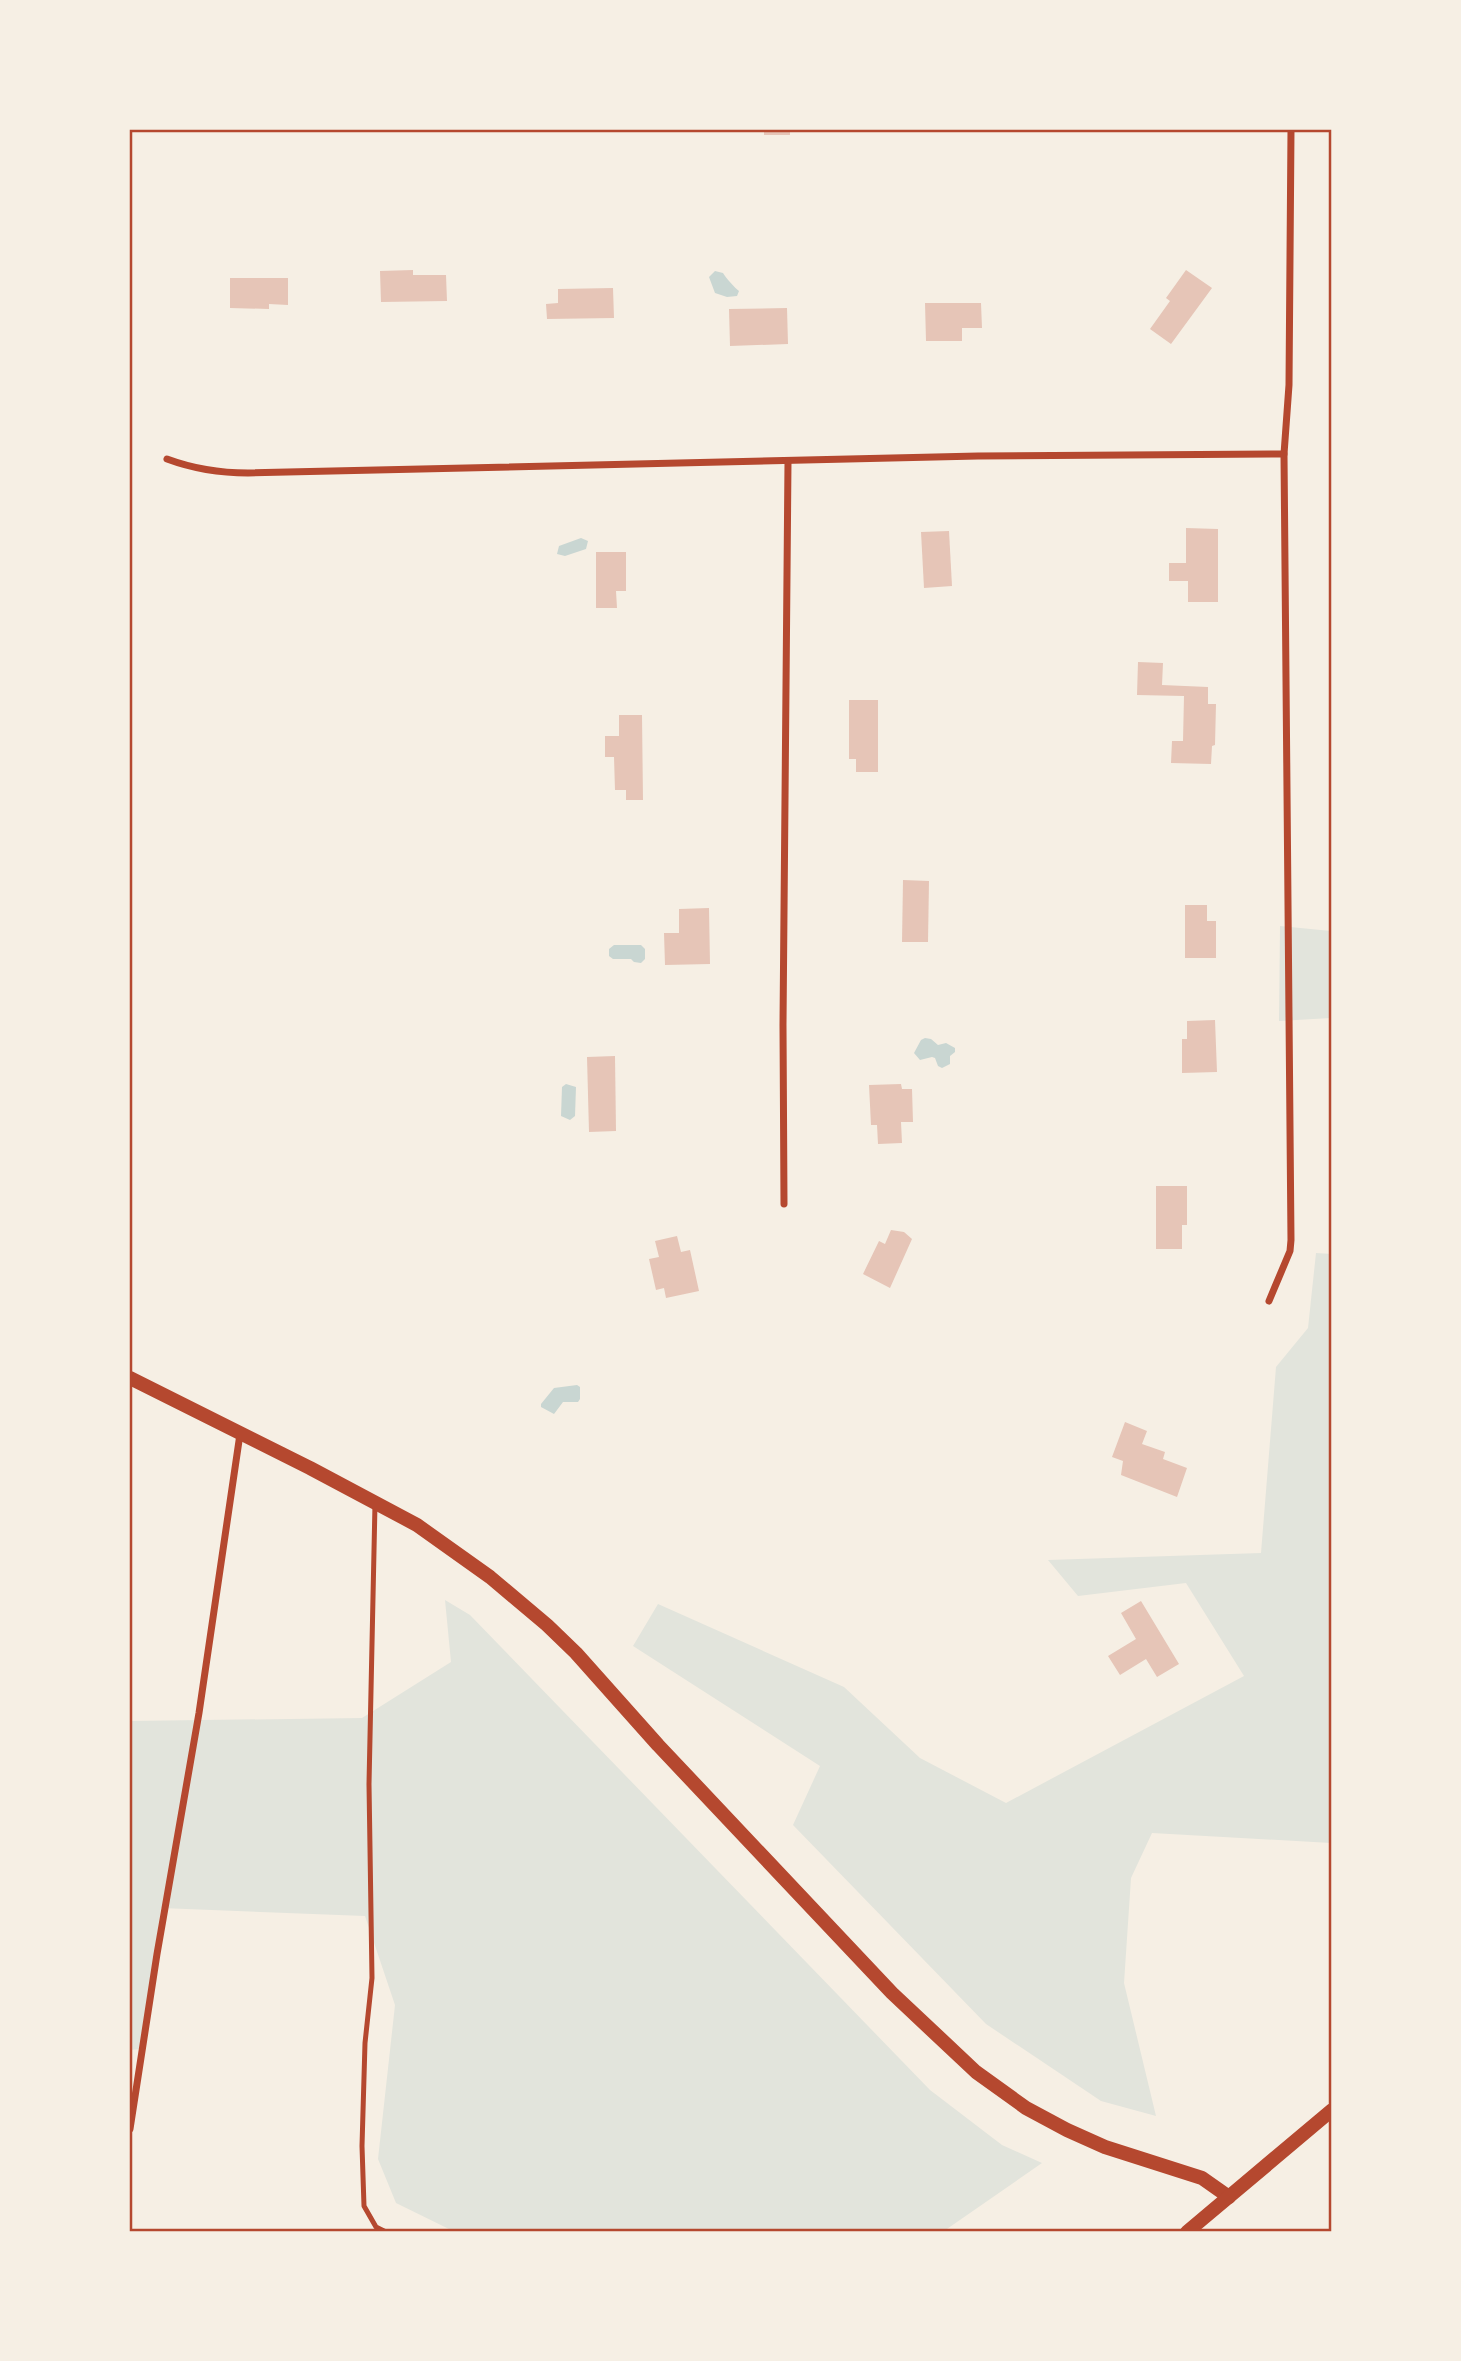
<svg xmlns="http://www.w3.org/2000/svg" width="1461" height="2361" font-family="'Space Grotesk',sans-serif">
	<style>
		.green { fill: #e2e4dc }
		.water { fill: #c9d6d2 }
		.building { fill: #e6c5b7 }
		.lines { fill: none; stroke-linecap: round; stroke-linejoin: round }
		.service { stroke: #b5482f; stroke-width: 5 }
		.minor { stroke: #b5482f; stroke-width: 7 }
		.secondary { stroke: #b5482f; stroke-width: 14 }
		.neatline { fill: none; stroke: #b5482f; stroke-width: 2.5 }
	</style>
	<rect width="100%" height="100%" fill="#f6efe4"/>
	<g class="green">
		<polygon points="1280,926 1331,931 1331,1018 1279,1021"/>
		<polygon points="1316,1253 1332,1254 1331,1843 1152,1833 1131,1878 1124,1983 1156,2116 1101,2101 986,2024 793,1825 820,1766 633,1646 658,1604 844,1687 920,1758 1006,1803 1244,1676 1186,1583 1078,1596 1048,1560 1261,1553 1276,1367 1308,1328"/>
		<polygon points="445,1600 470,1615 930,2090 1002,2145 1042,2163 944,2231 453,2231 396,2203 378,2159 395,2005 365,1916 161,1908 141,2049 130,2050 130,1721 362,1718 451,1662"/>
	</g>
	<g class="water">
		<path d="M715 271 723 273C725 277 736 289 739 291L737 296 727 297 715 293 709 277Z"/>
		<polygon points="581,538 588,541 586,549 565,556 557,554 559,546"/>
		<polygon points="614,945 641,945 645,949 645,959 641,963 634,962 631,959 613,959 609,956 609,949"/>
		<polygon points="925,1038 931,1039 938,1045 946,1043 955,1048 955,1052 950,1056 950,1064 942,1068 938,1066 935,1058 932,1057 920,1060 914,1053 921,1040"/>
		<polygon points="566,1084 576,1087 575,1116 570,1120 561,1116 562,1087"/>
		<polygon points="577,1385 580,1387 580,1399 578,1402 563,1402 554,1414 541,1407 541,1404 554,1388"/>
	</g>
	<g class="building">
		<rect x="764" y="130" width="26" height="5"/>
		<polygon points="413,270 413,275 446,275 447,301 381,302 380,271"/>
		<polygon points="1186,270 1212,288 1171,344 1150,329 1170,301 1166,298"/>
		<polygon points="230,278 288,278 288,305 269,304 269,309 230,308"/>
		<polygon points="613,288 614,318 547,319 546,304 558,303 558,289"/>
		<polygon points="925,303 981,303 982,328 962,328 962,341 926,341"/>
		<polygon points="787,308 788,344 730,346 729,309"/>
		<polygon points="1186,528 1218,529 1218,602 1188,602 1188,581 1169,581 1169,563 1186,563"/>
		<polygon points="949,531 952,586 924,588 921,532"/>
		<polygon points="596,552 626,552 626,591 616,591 617,608 596,608"/>
		<polygon points="1138,662 1163,663 1162,685 1208,687 1208,704 1216,704 1215,745 1212,746 1211,764 1171,763 1172,741 1183,741 1184,696 1137,695"/>
		<polygon points="849,700 878,700 878,772 856,772 856,759 849,759"/>
		<polygon points="619,715 642,715 643,800 626,800 626,790 615,790 614,757 605,757 605,736 619,736"/>
		<polygon points="903,880 929,881 928,942 902,942"/>
		<polygon points="1185,905 1207,905 1207,921 1216,921 1216,958 1185,958"/>
		<polygon points="709,908 710,964 665,965 664,933 679,933 679,909"/>
		<polygon points="1215,1020 1217,1072 1182,1073 1182,1039 1187,1039 1187,1021"/>
		<polygon points="615,1056 616,1131 589,1132 587,1057"/>
		<polygon points="901,1084 902,1089 912,1089 913,1122 901,1122 902,1143 878,1144 877,1125 871,1125 869,1085"/>
		<polygon points="1156,1186 1187,1186 1187,1225 1182,1225 1182,1249 1156,1249"/>
		<polygon points="891,1230 904,1232 912,1239 890,1288 863,1274 879,1241 885,1244"/>
		<polygon points="677,1236 681,1252 690,1250 699,1291 666,1298 664,1288 656,1290 649,1259 659,1257 655,1241"/>
		<polygon points="1125,1422 1147,1431 1142,1444 1165,1452 1163,1459 1187,1468 1177,1497 1121,1475 1123,1461 1112,1457"/>
		<polygon points="1141,1601 1179,1664 1157,1677 1146,1659 1120,1675 1108,1656 1136,1639 1121,1613"/>
	</g>
	<g class="lines">
		<polyline class="service" points="375,1504 369,1784 372,1978 365,2043 362,2146 364,2206 376,2227 386,2232"/>
		<g class="minor">
			<path d="M167 459C194 469 219 473 248 473L978 456 1284 454"/>
			<polyline points="784,1204 783,1025 788,462"/>
			<polyline points="1269,1301 1290,1251 1291,1240 1284,454 1289,385 1291,130"/>
			<polyline points="130,2129 157,1954 199,1713 240,1434"/>
		</g>
		<g class="secondary">
			<polyline points="130,1378 310,1468 417,1525 490,1577 547,1625 576,1653 658,1745 892,1993 976,2072 1026,2108 1067,2130 1105,2147 1202,2178 1229,2197"/>
			<polyline points="1187,2232 1332,2110"/>
		</g>
	</g>
	<rect width="1461" height="2361" fill="none" stroke="#f6efe4" stroke-width="262"/>
	<rect x="131" y="131" width="1199" height="2099" class="neatline"/>
</svg>
